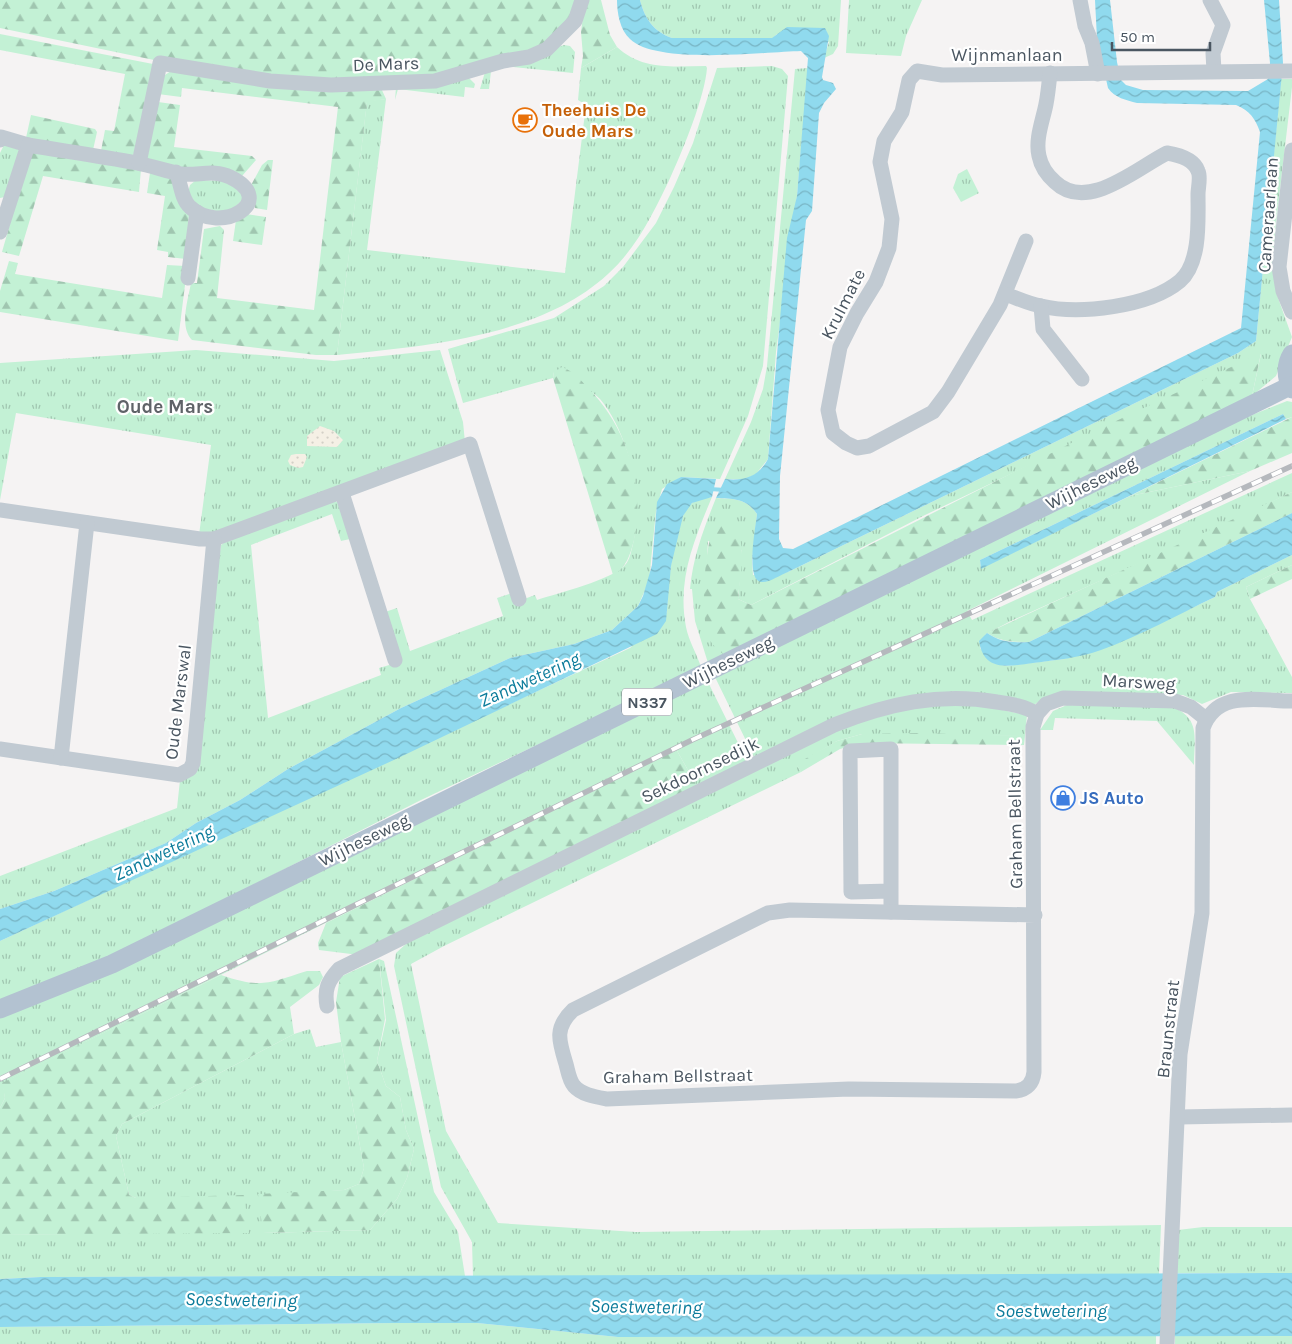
<svg xmlns="http://www.w3.org/2000/svg" width="1292" height="1344" font-family="Karla,sans-serif">
	<style>
		.grass { fill: url(#grass-tufts) }
		.forest { fill: url(#forest-firs) }
		.sand { fill: url(#sand-dots) }
		.water { fill: url(#water-waves) }
		.lines { fill: none; stroke-linecap: round; stroke-linejoin: round }
		.stream { stroke: #90daee; stroke-width: 4 }
		.minor { stroke: #c1cad2; stroke-width: 15 }
		.major { stroke: #b3c2d1; stroke-width: 19 }
		.rail-casing { stroke: #b5b8bd; stroke-width: 5.5 }
		.rail { stroke: #fff; stroke-width: 4; stroke-dasharray: 11; stroke-linecap: butt }
		.labels { text-anchor: middle; stroke-width: 4.5; stroke-linejoin: round; paint-order: stroke }
		.shield { fill: #fff; stroke: #808990; stroke-width: 1 }
		.shield-label { font-size: 16px; font-weight: bold; fill: #4a5661 }
		.street-label { font-size: 18px; fill: #4a5661; stroke: #fff }
		.food-label { font-size: 18px; font-weight: bold; fill: #c56008; stroke: #fff; text-anchor: start }
		.shop-label { font-size: 18px; font-weight: bold; fill: #366cbe; stroke: #fff; text-anchor: start }
		.neighbourhood-label { font-size: 19px; font-weight: bold; fill: #5f6368; stroke: #fff }
		.water-label { font-size: 19px; font-style: italic; fill: #0c7c9b; stroke: #fff }
	</style>
	<defs>
		<pattern id="grass-tufts" width="24" height="20" patternUnits="userSpaceOnUse" patternTransform="scale(1.25)"><rect width="24" height="20" fill="#c3f1d5"/><path d="M3 7l-1-3M5 7V3M7 7l1-3M15 17l-1-3M17 17v-4M19 17l1-3" fill="none" stroke="#a0c6b0"/></pattern>
		<pattern id="forest-firs" width="22" height="20" patternUnits="userSpaceOnUse" patternTransform="scale(1.25)"><rect width="22" height="20" fill="#c3f1d5"/><path d="M5 1l3.5 6h-7zM16 11l3.5 6h-7z" fill="#a0c6b0"/></pattern>
		<pattern id="sand-dots" width="8" height="8" patternUnits="userSpaceOnUse" patternTransform="scale(1.25)"><rect width="8" height="8" fill="#f5f0e5"/><path d="M2 2h.1M6 6h.1" fill="none" stroke="#d4d0c7" stroke-width="1.8" stroke-linecap="round"/></pattern>
		<pattern id="water-waves" width="16" height="10" patternUnits="userSpaceOnUse" patternTransform="scale(1.25)"><rect width="16" height="10" fill="#90daee"/><path d="M0 5q4-4 8 0t8 0" fill="none" stroke="#78b4c4"/></pattern>
	</defs>
	<rect width="100%" height="100%" fill="#f5f3f3"/>
	<g class="grass">
		<path d="M640 0H841L838 46 833 54 824 58 829 42 777 34 773 38H672C653 31 645 19 640 0Z"/>
		<polygon points="849,0 922,0 906,36 901,56 846,53"/>
		<polygon points="564,45 570,46 575,52 573,73 503,66 491,71 489,89 480,89 485,72"/>
		<path d="M617 47C643 71 673 66 706 66L707 68C705 96 683 150 671 176 655 210 637 248 608 274 540 337 425 346 337 355L367 101 386 99 367 250 565 273 586 105 578 100 581 68Z"/>
		<path d="M772 66 782 69 788 76 763 366 748 416 720 479 681 477 662 489 656 511 649 581 638 606 612 630 574 644 510 658 401 708 288 769 240 800 196 823 166 843 54 891 0 909V876L177 808 180 780 186 779 221 545 226 541 335 501 339 503 350 539 341 541 332 514 251 545 268 718 381 675 379 668 396 663 385 612 397 608 410 651 503 616 497 598 512 593 516 602 535 595 537 600C558 593 612 580 625 565 630 560 631 551 633 544 643 499 630 435 600 399 591 389 566 379 554 372L553 378 463 403 448 349 554 318 604 286 623 267 656 223 674 187 693 143 717 68Z"/>
		<polygon points="808,68 797,196 776,352 768,459 756,474 746,479 725,479 751,422 763,389 767,366 795,69"/>
		<polygon points="468,77 475,84 474,88 465,87 464,97 398,89 395,100 396,87"/>
		<path d="M1281 79H1292V87L1275 232 1273 266 1277 295 1292 337 1276 376 1252 396 1261 354 923 516 751 605 738 599 742 550 708 541 705 593 724 655 708 663 695 621 692 589H690C693 556 704 528 716 498 734 499 746 498 757 514L752 561 753 575 788 572 1238 353 1256 341Z"/>
		<polygon points="4,145 20,150 5,197 0,198 0,153"/>
		<polygon points="967,169 979,193 961,202 953,188 958,174"/>
		<polygon points="196,180 229,181 245,198 228,213 198,208 188,192 190,185"/>
		<polygon points="196,350 334,361 440,350 463,422 465,442 216,534 199,535 211,445 16,413 0,500 0,363"/>
		<polygon points="1287,401 1292,402 1292,417 1286,419 1283,414 980,560 981,568 1130,496 1250,471 967,611 972,620 1292,473 1292,492 1233,521 1011,621 986,634 980,648 993,663 1006,666 1064,659 1120,642 1215,597 1217,592 1292,555 1292,565 1246,587 1250,599 1292,677 1292,693 1231,692 1202,704 1183,695 1066,692 1041,700 1034,705 936,696 754,757 714,675 1229,424"/>
		<path d="M712 497C694 540 677 580 686 627 689 642 697 654 701 667L421 800 93 966 0 1002V941L630 648 667 612C668 588 673 520 691 504 697 499 705 498 712 497Z"/>
		<polygon points="706,678 747,761 697,786 676,749 3,1083 5,1098 0,1108 0,1017"/>
		<polygon points="914,705 983,706 1027,715 1025,736 862,734 837,741 797,765 801,772 444,946 411,964 446,1131 498,1223 636,1232 1161,1225 1159,1274 473,1277 472,1242 441,1187 394,966 396,953 407,943 859,718"/>
		<path d="M1067 705 1173 707C1201 719 1194 739 1194 765L1157 721 1055 718 1053 730H1040L1053 711Z"/>
		<polygon points="379,959 384,961 434,1192 458,1232 465,1276 41,1277 0,1279 0,1235 70,1234 136,1198 129,1195 116,1136 122,1124 294,1034 310,1029 316,1047 341,1042 364,1168 359,1184 344,1190 305,1193 263,1233 370,1230 397,1199 407,1178 414,1149 406,1130 400,1097 386,1086 377,1061 386,1020"/>
		<polygon points="1203,1227 1292,1227 1292,1273 1176,1273 1178,1230"/>
		<polygon points="397,1323 477,1323 618,1337 1156,1335 1156,1344 0,1344 0,1327"/>
		<rect x="1175" y="1336" width="117" height="8"/>
	</g>
	<g class="forest">
		<polygon points="0,0 579,0 574,14 541,49 448,75 318,80 154,60 0,28"/>
		<polygon points="585,0 601,0 610,35 617,47 581,68 583,56 581,32"/>
		<polygon points="0,34 153,64 138,148 132,156 101,151 105,130 114,131 125,74 0,50"/>
		<path d="M171 71 381 88 386 99 367 102 337 355H316L192 340C179 327 188 300 191 283H197L204 229 220 226 224 230 217 298 314 310 338 107 182 88 181 97 158 94 162 77Z"/>
		<polygon points="158,102 180,105 174,147 252,156 256,160 242,176 190,169 147,159"/>
		<polygon points="31,115 95,129 97,132 93,150 26,138"/>
		<polygon points="35,151 141,169 139,192 43,176 19,256 2,252 29,157"/>
		<polygon points="268,160 273,160 267,210 255,208 250,187 262,165"/>
		<polygon points="150,173 165,174 173,181 189,214 186,259 168,257 168,252 157,250 165,196 147,193"/>
		<polygon points="246,214 266,217 262,245 233,241 236,220"/>
		<polygon points="9,261 18,263 15,274 162,298 167,265 185,266 187,269 178,341 0,312 0,291"/>
		<path d="M1261 353 1252 396 724 655C719 650 713 646 710 640 699 621 705 552 712 531L723 524C753 528 739 578 738 599L751 605 1099 429Z"/>
		<path d="M562 367C573 371 580 379 588 388 626 425 646 488 634 540 630 555 627 567 613 575L553 378 554 372Z"/>
		<polygon points="1292,417 1292,453 1250,471 1130,496"/>
		<path d="M1292 492V513L1029 642C1013 642 1001 642 987 633Z"/>
		<polygon points="1292,565 1292,579 1250,599 1246,587"/>
		<polygon points="917,733 1025,736 1024,745 863,743 840,749 801,772 796,764 837,741 862,734"/>
		<polygon points="676,749 697,786 359,955 319,950 318,943 326,923"/>
		<polygon points="379,959 385,1019 377,1061 386,1086 400,1097 406,1130 414,1149 407,1178 397,1199 370,1230 263,1233 258,1194 344,1190 359,1184 364,1168 341,1042 336,1002 340,977"/>
		<path d="M307 971H320L323 977 319 985 290 1007 294 1034 122 1124 116 1136 129 1195 136 1198 244 1195 249 1233 0 1235V1108L5 1098 2 1083 221 975C262 989 268 983 307 971Z"/>
	</g>
	<g class="sand">
		<polygon points="320,426 334,431 343,440 337,447 307,446 307,436"/>
		<polygon points="296,454 305,454 307,457 303,467 298,468 290,465 288,461 291,455"/>
	</g>
	<g class="water">
		<path d="M617 0H640C645 19 653 31 672 38H772L787 27 825 28 829 36 822 77 823 80 833 83 836 89 824 103 819 113 812 211 806 220 780 476 779 539 783 548 793 549 1241 328 1260 132C1255 118 1250 111 1236 105L1137 103C1126 100 1115 98 1108 88L1097 39 1095 0H1110L1117 62 1121 80 1126 85 1143 90 1248 91 1268 79 1270 63 1264 0H1279L1283 63 1256 341 1238 353 788 572C780 575 769 583 761 582 745 580 756 525 757 514 746 498 734 499 716 498L725 479C744 481 758 477 768 459L787 238 797 196 808 58 801 51C764 52 656 65 630 39 620 30 617 13 617 0Z"/>
		<polygon points="1283,414 1286,419 981,569 980,560"/>
		<polygon points="681,477 716,479 712,497 692,503 683,516 671,566 666,621 657,634 396,759 0,941 0,909 54,891 166,843 196,823 240,800 288,769 401,708 510,658 574,644 612,630 638,606 643,596 652,565 657,502 667,484"/>
		<path d="M1292 513V555L1217 592 1215 597C1177 615 1140 636 1101 650 1079 658 1056 660 1033 663 1010 666 984 673 979 641L987 633C1000 642 1013 643 1029 642Z"/>
		<polygon points="1292,1273 1292,1336 618,1337 477,1323 397,1323 0,1327 0,1279 41,1277"/>
	</g>
	<g class="lines">
		<polyline class="stream" points="710,489 725,490"/>
		<g class="minor">
			<polyline points="1080,0 1085,26 1092,43 1098,74"/>
			<polyline points="1210,0 1223,25 1213,53 1214,71"/>
			<polyline points="0,140 1,137 28,145 0,232"/>
			<path d="M28 145C64 151 101 156 137 163 152 166 166 171 181 174 198 176 214 169 230 177 280 201 220 236 190 207 181 199 181 183 176 172"/>
			<polyline points="1292,150 1279,267 1283,291 1292,312"/>
			<polyline points="139,163 160,63 270,81 331,85 435,81 503,61 529,57 547,49 575,21 582,0"/>
			<polyline points="1026,241 1000,305 948,392 933,412 869,446 857,448 846,443 833,433 828,410 840,347 857,313 876,282 889,248 892,219 880,162 884,141 902,112 909,80 917,71 942,75 1292,71"/>
			<polyline points="188,278 197,212"/>
			<path d="M1005 294C1017 298 1029 304 1041 306 1079 315 1149 307 1180 281 1201 263 1198 219 1198 194 1198 188 1201 177 1198 171 1194 159 1179 155 1167 153 1137 168 1087 213 1055 182 1047 175 1041 166 1039 156 1035 139 1043 120 1046 104 1048 94 1049 83 1050 73"/>
			<polyline points="1041,306 1043,329 1082,379"/>
			<polyline points="342,493 395,660"/>
			<polyline points="0,510 200,539 214,539 470,444 519,599"/>
			<polyline points="0,749 179,775 190,769 193,763 214,539"/>
			<polyline points="61,758 87,523"/>
			<polyline points="891,912 891,749 850,751 851,892 891,891"/>
			<path d="M1035 915 790 910 768 913 573 1010C554 1028 559 1041 566 1064 568 1071 569 1080 574 1086 582 1095 596 1097 607 1099L849 1089 1016 1091C1027 1090 1033 1083 1034 1072L1033 753V727L1037 714 1046 704 1063 698 1175 701 1191 707 1206 719"/>
			<path d="M327 1006C324 989 328 981 339 969L834 725C887 704 939 692 997 702 1011 704 1025 706 1037 714"/>
			<polyline points="1179,1117 1292,1115"/>
			<path d="M1167 1344 1180 1054 1202 913 1203 728C1217 689 1259 701 1292 701"/>
		</g>
		<g class="major">
			<path d="M1292 354C1285 365 1286 378 1292 389"/>
			<polyline points="0,1009 112,964 1290,386"/>
		</g>
		<g class="rail-casing">
			<polyline id="rail" points="0,1079 692,740 1292,466"/>
		</g>
		<use href="#rail" class="rail"/>
	</g>
	<defs>
		<g id="cafe-ring" transform="scale(1.25)"><circle r="9.5" fill="#fff" stroke="#e8710a" stroke-width="1.5"/><path d="M-5.5-4.5H6V0H3Q3 3.5 0 3.5H-2.5Q-5.5 3.5-5.5 0ZM3-3.2v2h1.7v-2ZM-6 4.5H4V6H-6Z" fill="#e8710a"/></g>
		<g id="shop-ring" transform="scale(1.25)"><circle r="9.5" fill="#fff" stroke="#3f7fe0" stroke-width="1.5"/><path d="M-5-2.5h2.3a2.7 3.5 0 0 1 5.4 0H5L5.5 6h-11ZM-1.5-2.5h3a1.5 2.3 0 0 0-3 0Z" fill="#3f7fe0"/></g>
	</defs>
	<g fill-rule="evenodd">
		<use href="#cafe-ring" x="525" y="120"/>
		<use href="#shop-ring" x="1063" y="798"/>
	</g>
	<g class="labels">
		<rect class="shield" x="622" y="688.5" width="50" height="27" rx="4"/>
		<g class="shield-label">
			<text x="647" y="708">N337</text>
		</g>
		<g class="street-label">
			<text x="1007" y="61">Wijnmanlaan</text>
			<text transform="translate(386 64) rotate(-2)" y="6">De Mars</text>
			<text transform="translate(1268 215) rotate(-86)" y="6">Cameraarlaan</text>
			<text transform="translate(843 304) rotate(-63)" y="6">Krulmate</text>
			<text transform="translate(1091 483) rotate(-26)" y="6">Wijheseweg</text>
			<text transform="translate(728 662) rotate(-26)" y="6">Wijheseweg</text>
			<text transform="translate(1139 682) rotate(3)" y="6">Marsweg</text>
			<text transform="translate(178 702) rotate(-83)" y="6">Oude Marswal</text>
			<text transform="translate(700 770) rotate(-26)" y="6">Sekdoornsedijk</text>
			<text transform="translate(1015 814) rotate(-91)" y="6">Graham Bellstraat</text>
			<text transform="translate(364 840) rotate(-26)" y="6">Wijheseweg</text>
			<text transform="translate(1168 1029) rotate(-84)" y="6">Braunstraat</text>
			<text transform="translate(678 1076) rotate(-1)" y="6">Graham Bellstraat</text>
		</g>
		<g class="food-label">
			<text x="542" y="116">Theehuis De<tspan x="542" dy="21">Oude Mars</tspan></text>
		</g>
		<g class="shop-label">
			<text x="1080" y="804">JS Auto</text>
		</g>
		<g class="neighbourhood-label">
			<text x="165" y="413">Oude Mars</text>
		</g>
		<g class="water-label">
			<text transform="translate(529 679) rotate(-24)" y="7">Zandwetering</text>
			<text transform="translate(163 852) rotate(-25)" y="7">Zandwetering</text>
			<text transform="translate(241 1299) rotate(1)" y="7">Soestwetering</text>
			<text transform="translate(646 1306) rotate(1)" y="7">Soestwetering</text>
			<text x="1051" y="1317">Soestwetering</text>
		</g>
	</g>
	<path d="M1112 42v8h98v-8" fill="none" stroke="#4a5661" stroke-width="2.5"/>
	<text x="1120" y="42" font-size="15" fill="#4a5661" stroke="#ffffff" stroke-width="4" paint-order="stroke">50 m</text>
</svg>
